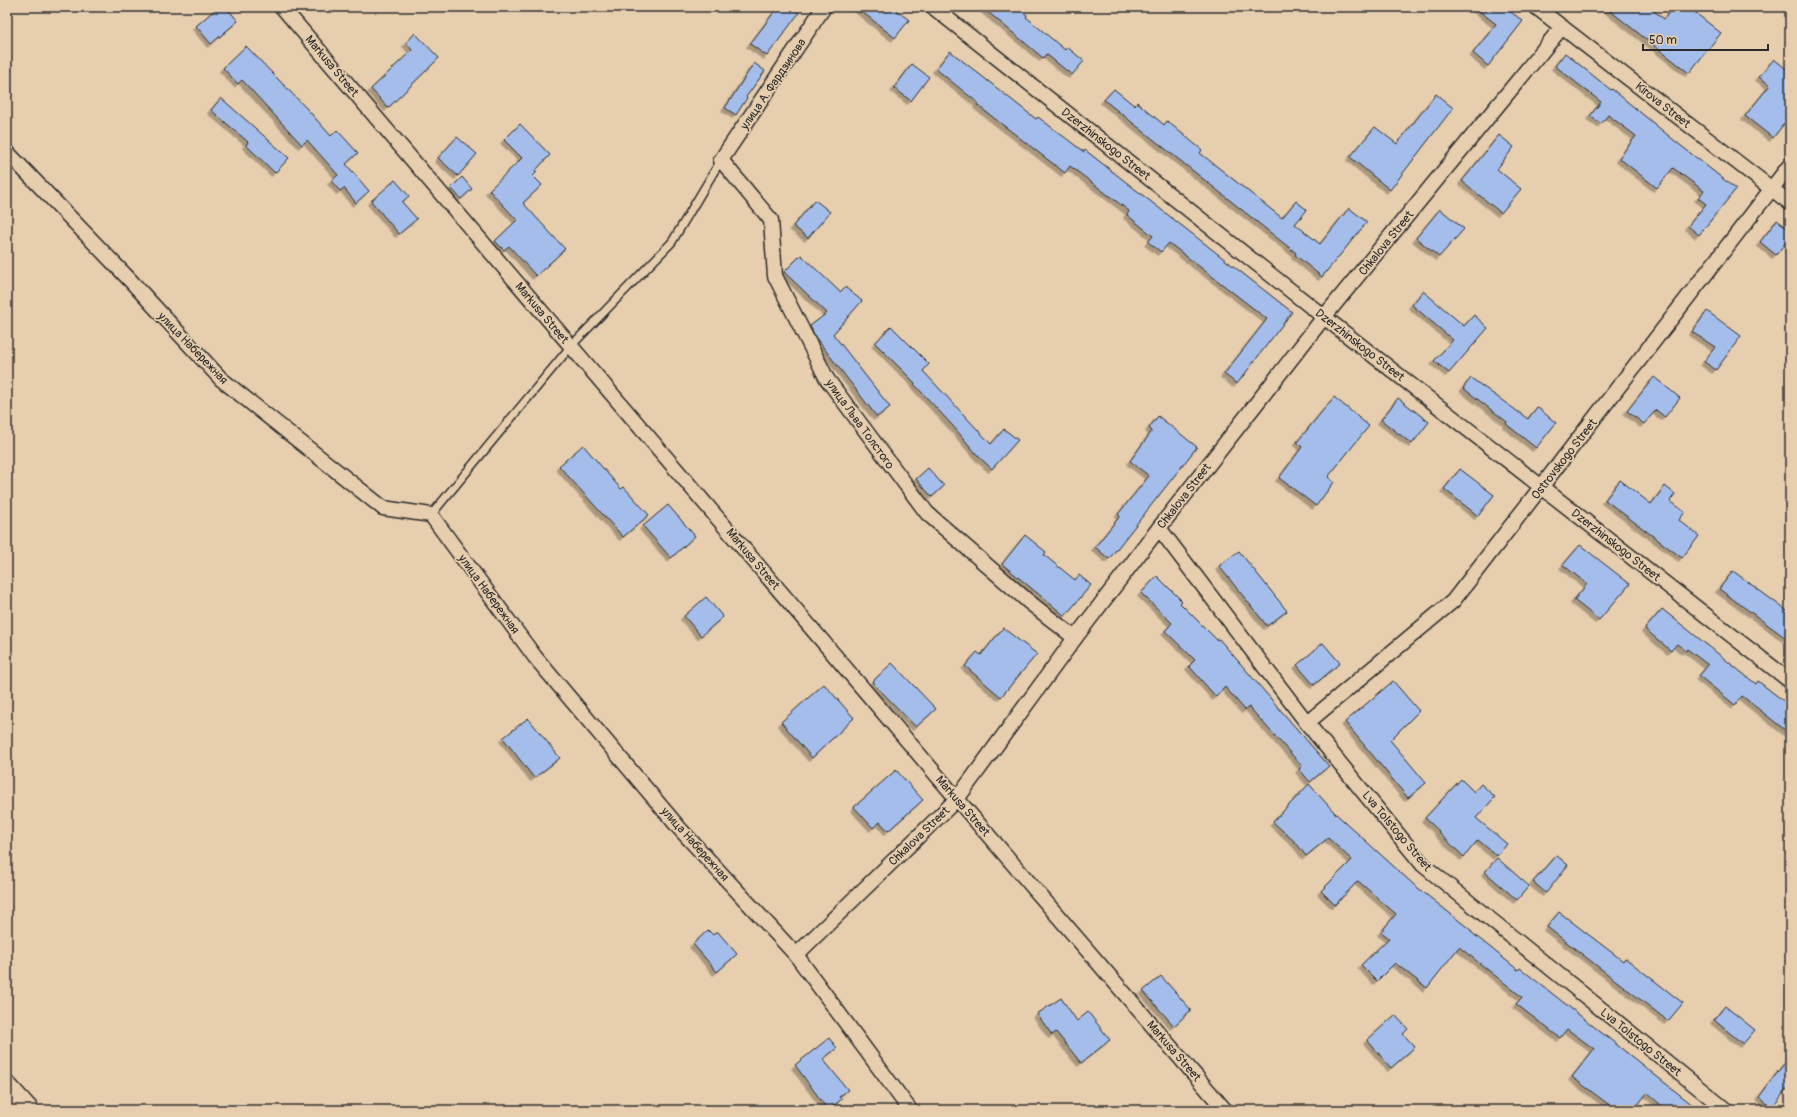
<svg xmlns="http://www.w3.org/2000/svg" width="1797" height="1117" font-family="Pangolin,sans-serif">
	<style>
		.building { fill: #a4bdea; stroke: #2b2b2b; filter: url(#shadow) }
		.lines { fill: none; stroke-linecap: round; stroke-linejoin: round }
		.lane-casing { stroke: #2b2b2b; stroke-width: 10 }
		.street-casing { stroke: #2b2b2b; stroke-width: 17 }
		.highway-casing { stroke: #2b2b2b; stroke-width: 25 }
		.lane { stroke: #e6ceaf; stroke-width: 7 }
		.street { stroke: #e6ceaf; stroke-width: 14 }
		.highway { stroke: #e6ceaf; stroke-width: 22 }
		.labels { text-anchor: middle; stroke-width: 3.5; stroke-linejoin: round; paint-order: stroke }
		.street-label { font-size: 12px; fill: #2b2b2b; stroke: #e6ceaf }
	</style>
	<defs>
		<filter id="shadow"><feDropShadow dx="-3.5" dy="3.5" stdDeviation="0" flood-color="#0004"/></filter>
	</defs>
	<rect width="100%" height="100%" fill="#e6ceaf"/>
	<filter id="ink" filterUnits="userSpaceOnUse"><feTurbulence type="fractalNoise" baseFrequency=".025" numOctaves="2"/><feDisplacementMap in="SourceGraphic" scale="8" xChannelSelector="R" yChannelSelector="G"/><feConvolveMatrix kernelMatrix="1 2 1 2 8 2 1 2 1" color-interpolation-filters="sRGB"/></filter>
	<g filter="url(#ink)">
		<g class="building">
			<polygon points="218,7 226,7 238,21 211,44 196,26"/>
			<polygon points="778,7 791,7 799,13 767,56 750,44"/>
			<polygon points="856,7 892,7 909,20 895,38"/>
			<polygon points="982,7 1017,7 1027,15 1026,17 1065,50 1067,47 1084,61 1072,75 1046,54 1043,58"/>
			<polygon points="1474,7 1504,7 1523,21 1488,66 1473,53 1496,24"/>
			<polygon points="1605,7 1649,7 1664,19 1673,7 1688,7 1721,33 1689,73"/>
			<polygon points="415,33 439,58 388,108 371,89 412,50 406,43"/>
			<polygon points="246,46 308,110 331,136 337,130 358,153 346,164 369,191 356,203 344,188 340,191 331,181 338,175 307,140 302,145 242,80 238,84 223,68"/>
			<polygon points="950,51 1036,119 1038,117 1084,152 1085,150 1292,312 1237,384 1224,374 1267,319 1169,243 1161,252 1148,242 1153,236 1127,215 1129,211 1070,166 1065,173 977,105 978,103 936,69"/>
			<polygon points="1565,53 1611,90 1612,89 1675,141 1736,189 1699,235 1688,226 1706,204 1698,198 1704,191 1673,168 1657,188 1619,158 1636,136 1608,115 1601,124 1590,116 1601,102 1555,66"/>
			<polygon points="1774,59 1790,72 1790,116 1773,138 1745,116 1770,85 1759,77"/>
			<polygon points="754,63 765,71 746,97 747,98 736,115 725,108"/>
			<polygon points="912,64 929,77 911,101 894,88"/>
			<polygon points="1114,89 1135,106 1137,102 1164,125 1167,121 1202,150 1200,153 1210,161 1282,218 1296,201 1307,210 1295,224 1320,244 1349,208 1367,222 1322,277 1295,255 1296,253 1104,100"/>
			<polygon points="1436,94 1453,108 1390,190 1350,157 1375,127 1397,144"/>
			<polygon points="221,98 289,158 275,173 246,145 248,142 211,110"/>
			<polygon points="520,124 550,155 535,171 537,172 533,176 542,185 523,203 565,249 536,276 509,246 504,250 495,241 517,220 489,190 522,158 504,140"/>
			<polygon points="1499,135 1514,147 1497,169 1521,189 1501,213 1462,181"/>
			<polygon points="457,137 477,154 458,176 438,158"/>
			<polygon points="462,177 472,189 461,199 451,188"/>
			<polygon points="395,180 409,196 402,202 417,219 399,234 371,201"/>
			<polygon points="815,200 830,212 808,238 793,226"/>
			<polygon points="1440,209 1464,229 1439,257 1416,238"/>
			<polygon points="1777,220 1790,230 1790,237 1776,255 1760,242"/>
			<polygon points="801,255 840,292 845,287 862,301 833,334 890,407 877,417 816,338 810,326 827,313 784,272"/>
			<polygon points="1423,291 1464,326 1474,315 1488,328 1449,373 1434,361 1453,340 1412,305"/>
			<polygon points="1707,311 1741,336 1716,370 1704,362 1715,347 1692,332"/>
			<polygon points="891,326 929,364 923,371 991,444 1004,429 1018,440 992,469 979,457 952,425 914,384 915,383 875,343"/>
			<polygon points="1654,377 1680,398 1665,417 1656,410 1644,424 1627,411"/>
			<polygon points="1471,378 1528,419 1537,407 1556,423 1536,448 1506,424 1507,422 1463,388"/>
			<polygon points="1334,397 1369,426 1328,477 1334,482 1316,506 1279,478 1302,447 1297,442"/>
			<polygon points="1398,398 1429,422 1412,444 1381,420"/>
			<polygon points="1158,416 1197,447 1109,559 1095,547 1120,516 1118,514 1149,476 1130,461 1152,431 1149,428"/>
			<polygon points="583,445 621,489 624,487 649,515 623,537 559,466"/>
			<polygon points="928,468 944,486 932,497 916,479"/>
			<polygon points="1460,469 1494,495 1478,516 1444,489"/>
			<polygon points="1620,480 1651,504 1665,486 1675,494 1670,501 1685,512 1679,520 1699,536 1682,558 1605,500"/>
			<polygon points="668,505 695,536 671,558 643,526"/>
			<polygon points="1025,535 1046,552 1044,555 1075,580 1079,575 1091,585 1065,616 1002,564"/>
			<polygon points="1580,545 1630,584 1599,620 1574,600 1587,584 1563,565"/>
			<polygon points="1239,551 1287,611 1267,626 1219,566"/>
			<polygon points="1733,571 1790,613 1790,641 1719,589"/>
			<polygon points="1157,576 1182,601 1180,603 1217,640 1219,639 1329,766 1310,782 1299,769 1302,766 1249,707 1245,710 1225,687 1216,697 1189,666 1195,660 1165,631 1172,623 1141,593"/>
			<polygon points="706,597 723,617 701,636 684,616"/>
			<polygon points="1662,609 1756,684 1758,681 1790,706 1790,734 1742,696 1735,705 1699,676 1708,665 1687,649 1686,651 1677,644 1671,651 1645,629"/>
			<polygon points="1003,628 1037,654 1001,697 965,666 977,652 981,655"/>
			<polygon points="1323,643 1340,663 1314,685 1297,665"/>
			<polygon points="892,663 936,709 916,727 872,682"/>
			<polygon points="1393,681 1419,711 1390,740 1426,783 1408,798 1345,722"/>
			<polygon points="824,684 854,718 812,758 781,722"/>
			<polygon points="528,718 560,758 534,778 503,738"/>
			<polygon points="896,770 923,800 888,831 880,822 873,828 854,807"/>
			<polygon points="1461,779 1474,792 1481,784 1495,797 1476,818 1507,844 1497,856 1478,840 1464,857 1438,832 1439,831 1425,818"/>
			<polygon points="1309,784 1334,812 1413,884 1472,931 1471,932 1518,970 1520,968 1699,1110 1667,1110 1647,1093 1634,1110 1616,1110 1572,1077 1594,1049 1567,1029 1560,1038 1516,1004 1522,997 1459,947 1427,988 1395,963 1377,981 1361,965 1389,938 1381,932 1396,914 1358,881 1335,905 1321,891 1352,860 1328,838 1306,856 1296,843 1273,822"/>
			<polygon points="1556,855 1568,865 1546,893 1533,882"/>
			<polygon points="1497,858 1529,886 1517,900 1485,872"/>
			<polygon points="1559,912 1623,961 1625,958 1683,1003 1668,1021 1547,927"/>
			<polygon points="708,930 713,935 717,931 737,954 717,972 693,944"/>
			<polygon points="1161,976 1191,1010 1174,1026 1143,991"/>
			<polygon points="1061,998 1077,1021 1088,1012 1110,1040 1081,1063 1056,1032 1052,1035 1037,1014"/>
			<polygon points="1725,1006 1755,1030 1743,1044 1714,1020"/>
			<polygon points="1395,1015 1408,1029 1403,1034 1415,1047 1391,1068 1367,1040"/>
			<polygon points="829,1038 837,1048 823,1059 848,1090 839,1097 842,1099 828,1110 795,1065"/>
			<polygon points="1790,1056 1790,1085 1772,1108 1759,1097"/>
		</g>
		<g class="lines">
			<g class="lane-casing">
				<polyline id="lane" points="431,515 571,346 672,242 721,160"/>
			</g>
			<g class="street-casing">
				<g id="street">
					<polyline points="282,7 957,799 1225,1110"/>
					<polyline points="824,7 721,160 771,220 775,276 827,379 927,513 1029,602 1075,638"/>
					<polyline points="933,7 1324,317 1790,681"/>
					<polyline points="1536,7 1790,203"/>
					<polyline points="7,152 129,279 221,379 383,508 431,515 535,657 680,829 796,955 910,1110"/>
					<polyline points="1159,528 1307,723 1423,865 1726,1110"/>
					<polyline points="1307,723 1453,601 1790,165"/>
					<polyline points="796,955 957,799 1075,638 1159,528 1324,317 1562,27"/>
				</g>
			</g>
			<g class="highway-casing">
				<polyline id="highway" points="7,1088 27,1110"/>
			</g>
			<use href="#lane" class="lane"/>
			<use href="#street" class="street"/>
			<use href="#highway" class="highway"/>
		</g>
	</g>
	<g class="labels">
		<g class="street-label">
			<text transform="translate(332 66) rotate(50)" y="4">Markusa Street</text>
			<text transform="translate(773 84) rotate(-56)" y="4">улица А. Фардзинова</text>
			<text transform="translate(1663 105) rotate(38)" y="4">Kirova Street</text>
			<text transform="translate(1106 144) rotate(38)" y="4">Dzerzhinskogo Street</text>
			<text transform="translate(1386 243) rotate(-51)" y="4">Chkalova Street</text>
			<text transform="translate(542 313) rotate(50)" y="4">Markusa Street</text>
			<text transform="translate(1360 345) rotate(38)" y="4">Dzerzhinskogo Street</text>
			<text transform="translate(193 348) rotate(46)" y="4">улица Набережная</text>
			<text transform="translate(860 424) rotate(54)" y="4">улица Льва Толстого</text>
			<text transform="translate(1564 459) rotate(-52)" y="4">Ostrovskogo Street</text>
			<text transform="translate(1184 496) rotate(-52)" y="4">Chkalova Street</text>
			<text transform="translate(1616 545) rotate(38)" y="4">Dzerzhinskogo Street</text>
			<text transform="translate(753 559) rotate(50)" y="4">Markusa Street</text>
			<text transform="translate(489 594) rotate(54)" y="4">улица Набережная</text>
			<text transform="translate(963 806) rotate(49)" y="4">Markusa Street</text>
			<text transform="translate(1397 831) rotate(50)" y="4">Lva Tolstogo Street</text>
			<text transform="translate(919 836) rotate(-44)" y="4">Chkalova Street</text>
			<text transform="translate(695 844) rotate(48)" y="4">улица Набережная</text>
			<text transform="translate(1641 1042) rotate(39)" y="4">Lva Tolstogo Street</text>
			<text transform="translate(1174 1051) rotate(49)" y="4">Markusa Street</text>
		</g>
	</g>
	<rect width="1797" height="1117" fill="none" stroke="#e6ceaf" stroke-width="24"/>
	<rect x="12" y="12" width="1773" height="1093" fill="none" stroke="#2b2b2b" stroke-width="1.5" filter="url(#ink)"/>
	<path d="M1643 44v6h125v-6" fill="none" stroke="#2b2b2b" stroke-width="2"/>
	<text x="1649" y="44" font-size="12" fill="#2b2b2b" stroke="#e6ceaf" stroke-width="3" paint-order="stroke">50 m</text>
</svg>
